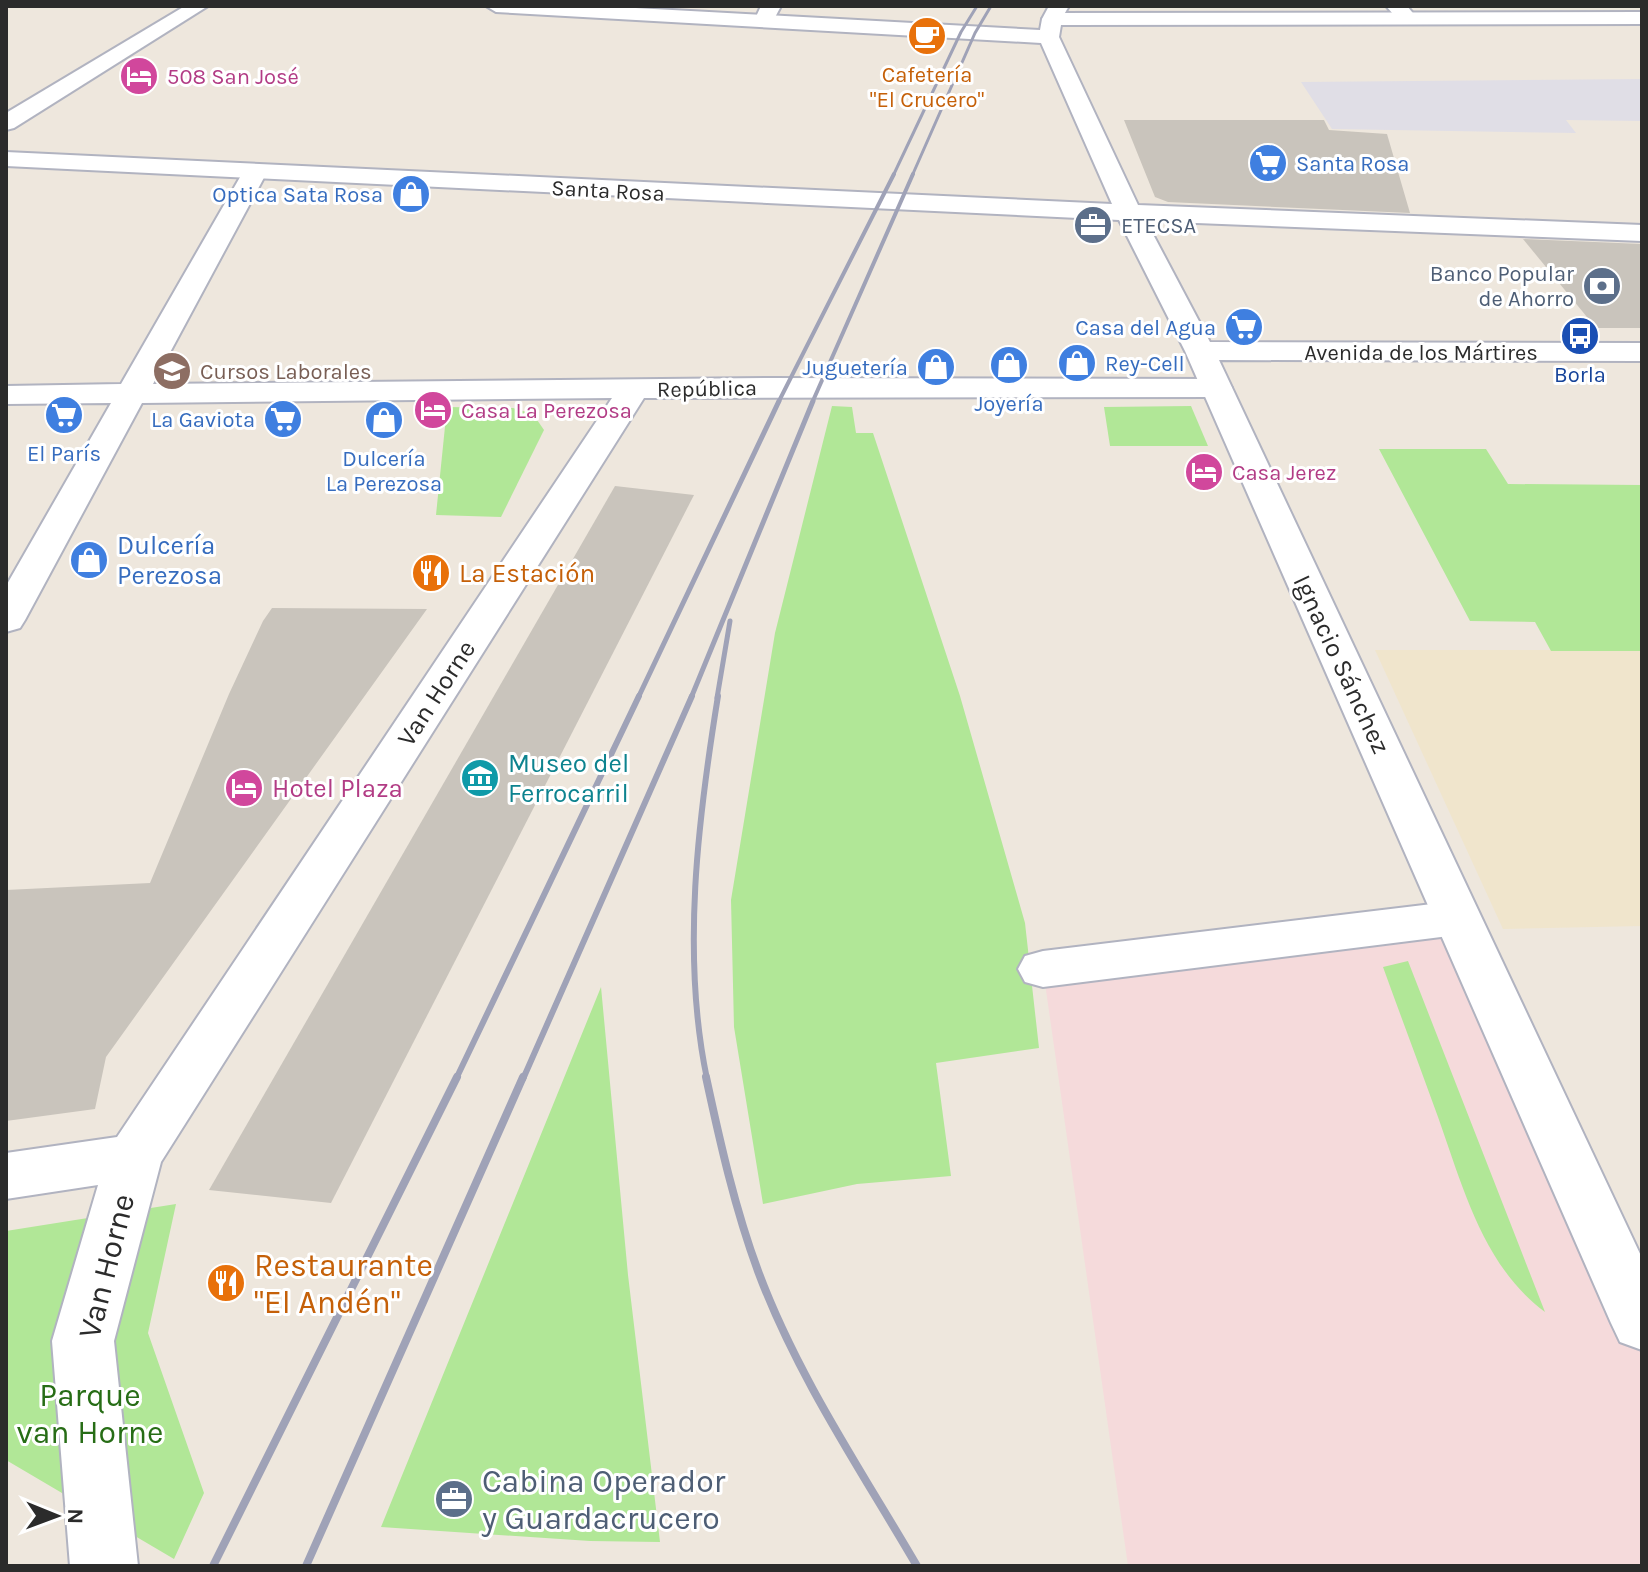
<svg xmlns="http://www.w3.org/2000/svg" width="1648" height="1572" font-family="Karla,sans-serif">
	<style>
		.industrial { fill: #e0dee6 }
		.education { fill: #f0e5cc }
		.medical { fill: #f5dadb }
		.green { fill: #b1e797 }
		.building { fill: #c9c4bc }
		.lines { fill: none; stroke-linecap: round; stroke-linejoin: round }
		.street-casing { stroke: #b1b3c0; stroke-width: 4 }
		.secondary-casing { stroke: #b1b3c0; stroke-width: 4 }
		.street { fill: #fff; fill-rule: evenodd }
		.secondary { fill: #fff; fill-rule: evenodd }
		.rail-far4 { stroke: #9fa2b7; stroke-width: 3 }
		.rail-far3 { stroke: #9fa2b7; stroke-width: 4 }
		.rail-far2 { stroke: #9fa2b7; stroke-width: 5 }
		.rail-far1 { stroke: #9fa2b7; stroke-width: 6 }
		.rail { stroke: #9fa2b7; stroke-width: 8 }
		.labels { text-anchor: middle; stroke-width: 6; stroke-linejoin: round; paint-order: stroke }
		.far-food-label { font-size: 22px; fill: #c56008; stroke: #fff }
		.far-hotel-label { font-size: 22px; fill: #b23c85; stroke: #fff; text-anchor: start }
		.far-shop-label { font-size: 22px; fill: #366cbe; stroke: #fff; text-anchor: end }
		.far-street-label { font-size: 22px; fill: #2b2b2b; stroke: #fff }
		.far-service-label { font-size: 22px; fill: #4e5e75; stroke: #fff; text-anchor: start }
		.far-education-label { font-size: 22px; fill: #785e54; stroke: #fff; text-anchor: start }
		.far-transit-label { font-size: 22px; fill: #164399; stroke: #fff }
		.shop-label { font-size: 26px; fill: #366cbe; stroke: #fff; text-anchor: start }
		.food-label { font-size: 26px; fill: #c56008; stroke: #fff; text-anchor: start }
		.street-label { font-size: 26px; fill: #2b2b2b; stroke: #fff }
		.culture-label { font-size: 26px; fill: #0d838f; stroke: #fff; text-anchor: start }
		.hotel-label { font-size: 26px; fill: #b23c85; stroke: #fff; text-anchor: start }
		.near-food-label { font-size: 32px; fill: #c56008; stroke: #fff; text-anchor: start }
		.near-street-label { font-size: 32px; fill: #2b2b2b; stroke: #fff }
		.near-park-label { font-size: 32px; fill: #276d16; stroke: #fff }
		.near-service-label { font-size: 32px; fill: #4e5e75; stroke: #fff; text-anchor: start }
	</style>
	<rect width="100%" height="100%" fill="#eee7dd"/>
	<polygon class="industrial" points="1642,79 1642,121 1566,120 1576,133 1332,129 1301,82"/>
	<polygon class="education" points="1375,650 1642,650 1642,926 1503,929"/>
	<polygon class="medical" points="1457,918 1642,1323 1642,1566 1128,1566 1043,969"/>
	<g class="green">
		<polygon points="832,406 852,407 856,433 873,433 960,696 1025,923 1039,1048 936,1063 951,1176 857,1184 763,1204 734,1027 731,900 775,633"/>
		<polygon points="1191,406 1208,446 1110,446 1104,407"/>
		<polygon points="447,407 513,408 533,414 544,430 501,517 436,515"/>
		<polygon points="1379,449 1486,449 1508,484 1642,485 1642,651 1551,651 1535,622 1470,621"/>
		<path d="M1408 961 1545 1312C1483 1266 1463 1187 1438 1117 1420 1067 1401 1017 1383 967Z"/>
		<polygon points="601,987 628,1275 660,1542 590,1541 381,1527"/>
		<polygon points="176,1204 148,1333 204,1493 174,1559 6,1460 6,1231"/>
	</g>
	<g class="building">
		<polygon points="1124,120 1324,120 1329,130 1387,134 1410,213 1168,202 1155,197"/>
		<polygon points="1523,239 1642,244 1642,328 1596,328"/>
		<polygon points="615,486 694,495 331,1203 209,1190"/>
		<polygon points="272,608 427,609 106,1057 95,1109 6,1121 6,890 150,883 229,694 263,621"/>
	</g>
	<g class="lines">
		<g class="street-casing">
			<g id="street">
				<polygon points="185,6 208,6 14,128 6,130 6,113"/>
				<polygon points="761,6 781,6 771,25 764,27 754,21"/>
				<polygon points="1049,6 1069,6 1059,23 1052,25 1042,19"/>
				<polygon points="1386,6 1407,6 1417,18 1407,24 1400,22"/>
				<polygon points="255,165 264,167 267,172 153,384 764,378 1216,379 1227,381 1232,388 1227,395 1216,397 644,398 161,1162 114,1341 138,1566 70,1566 52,1341 98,1185 6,1199 6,1153 117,1137 612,398 142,403 25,620 20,628 6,632 6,586 111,403 6,404 6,386 121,384 243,172 246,167"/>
				<polygon points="1457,901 1474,906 1481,918 1474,930 1457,935 1043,987 1025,982 1018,969 1025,956 1043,951"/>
			</g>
		</g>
		<g class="secondary-casing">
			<polygon id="secondary" points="486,6 599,6 1040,30 1042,19 1052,13 1642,12 1642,24 1061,25 1059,37 1138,205 1642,225 1642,241 1146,221 1210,342 1642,343 1642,361 1219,360 1642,1258 1642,1350 1620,1342 1611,1323 1185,351 1119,220 6,166 6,152 1112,204 1041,43 496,12"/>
		</g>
		<use href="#street" class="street"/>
		<use href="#secondary" class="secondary"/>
		<g class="rail-far4">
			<polyline points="893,176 961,32 977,6"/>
			<polyline points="912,176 975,33 991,6"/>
		</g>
		<g class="rail-far3">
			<polyline points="778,403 894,174"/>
			<polyline points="812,403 913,174"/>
		</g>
		<g class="rail-far2">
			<polyline points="638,698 779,401"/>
			<polyline points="691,698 813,401"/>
			<polyline points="717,698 730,621"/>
		</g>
		<g class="rail-far1">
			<polyline points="456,1079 639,696"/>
			<polyline points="523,1079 692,696"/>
			<path d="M707 1079C681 955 698 819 718 696"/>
		</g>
		<g class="rail">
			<path d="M706 1077C720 1142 735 1209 758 1271 797 1376 861 1470 917 1566"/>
			<polyline points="213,1566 457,1077"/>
			<polyline points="306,1566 523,1077"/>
		</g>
	</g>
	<defs>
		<g id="cafe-disc" transform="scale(2)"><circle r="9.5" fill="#e8710a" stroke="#fff"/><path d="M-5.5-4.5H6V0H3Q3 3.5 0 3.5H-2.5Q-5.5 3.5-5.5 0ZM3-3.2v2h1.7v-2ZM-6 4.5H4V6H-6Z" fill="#fff"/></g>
		<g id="hotel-disc" transform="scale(2)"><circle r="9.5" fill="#d1479c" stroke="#fff"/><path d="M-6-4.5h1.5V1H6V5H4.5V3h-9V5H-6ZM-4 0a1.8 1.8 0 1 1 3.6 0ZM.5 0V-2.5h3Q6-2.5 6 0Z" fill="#fff"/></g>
		<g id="supermarket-disc" transform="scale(2)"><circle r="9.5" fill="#3f7fe0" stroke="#fff"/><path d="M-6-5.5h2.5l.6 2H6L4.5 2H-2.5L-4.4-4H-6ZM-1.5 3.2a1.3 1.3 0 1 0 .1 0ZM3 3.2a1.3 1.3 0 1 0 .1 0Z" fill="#fff"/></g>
		<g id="shop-disc" transform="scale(2)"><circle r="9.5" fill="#3f7fe0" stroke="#fff"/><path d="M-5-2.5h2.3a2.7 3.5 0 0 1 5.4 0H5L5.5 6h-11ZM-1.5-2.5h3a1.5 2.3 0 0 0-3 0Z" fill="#fff"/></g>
		<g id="office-disc" transform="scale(2)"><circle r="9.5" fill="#5c6f8a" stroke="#fff"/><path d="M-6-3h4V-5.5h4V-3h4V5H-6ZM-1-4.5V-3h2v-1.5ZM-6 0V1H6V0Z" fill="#fff"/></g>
		<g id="bank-disc" transform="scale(2)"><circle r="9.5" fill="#5c6f8a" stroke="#fff"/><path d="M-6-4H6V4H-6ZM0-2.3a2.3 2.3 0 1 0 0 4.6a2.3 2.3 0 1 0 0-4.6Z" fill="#fff"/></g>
		<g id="bus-disc" transform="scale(2)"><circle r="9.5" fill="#1a4fb4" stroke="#fff"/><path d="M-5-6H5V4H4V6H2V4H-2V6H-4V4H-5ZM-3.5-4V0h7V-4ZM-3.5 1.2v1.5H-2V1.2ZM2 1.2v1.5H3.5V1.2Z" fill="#fff"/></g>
		<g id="university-disc" transform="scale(2)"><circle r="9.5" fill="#8d6e63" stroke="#fff"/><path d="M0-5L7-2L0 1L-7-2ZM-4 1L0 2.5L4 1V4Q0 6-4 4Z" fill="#fff"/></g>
		<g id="restaurant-disc" transform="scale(2)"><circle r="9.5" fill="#e8710a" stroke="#fff"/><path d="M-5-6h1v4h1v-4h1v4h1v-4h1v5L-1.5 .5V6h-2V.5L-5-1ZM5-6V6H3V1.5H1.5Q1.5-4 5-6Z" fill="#fff"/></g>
		<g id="museum-disc" transform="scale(2)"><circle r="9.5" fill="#0f9aa8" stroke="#fff"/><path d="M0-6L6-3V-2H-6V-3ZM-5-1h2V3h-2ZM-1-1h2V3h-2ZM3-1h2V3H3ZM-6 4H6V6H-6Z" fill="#fff"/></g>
	</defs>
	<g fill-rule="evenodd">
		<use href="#cafe-disc" x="927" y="36"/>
		<use href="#hotel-disc" x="139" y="76"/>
		<use href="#supermarket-disc" x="1268" y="163"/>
		<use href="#shop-disc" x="411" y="194"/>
		<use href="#office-disc" x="1093" y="225"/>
		<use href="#bank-disc" x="1602" y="286"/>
		<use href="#supermarket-disc" x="1244" y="327"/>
		<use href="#bus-disc" x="1580" y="336"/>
		<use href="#shop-disc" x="1077" y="363"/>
		<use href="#shop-disc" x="1009" y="365"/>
		<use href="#shop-disc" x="936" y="367"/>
		<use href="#university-disc" x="172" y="371"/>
		<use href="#hotel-disc" x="433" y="410"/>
		<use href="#supermarket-disc" x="64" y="415"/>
		<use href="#supermarket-disc" x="283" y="419"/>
		<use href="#shop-disc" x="384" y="420"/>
		<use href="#hotel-disc" x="1204" y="472"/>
		<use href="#shop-disc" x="89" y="560"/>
		<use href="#restaurant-disc" x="431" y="573"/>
		<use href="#museum-disc" x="480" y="778"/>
		<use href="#hotel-disc" x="244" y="788"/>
		<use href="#restaurant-disc" x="226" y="1283"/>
		<use href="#office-disc" x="454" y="1499"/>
	</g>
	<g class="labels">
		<g class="far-food-label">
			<text x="927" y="82">Cafetería<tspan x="927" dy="25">"El Crucero"</tspan></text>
		</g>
		<g class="far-hotel-label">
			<text x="167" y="84">508 San José</text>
			<text x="461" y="418">Casa La Perezosa</text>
			<text x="1232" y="480">Casa Jerez</text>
		</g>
		<g class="far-shop-label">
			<text x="1296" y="171" text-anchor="start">Santa Rosa</text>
			<text x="383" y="202">Optica Sata Rosa</text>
			<text x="1216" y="335">Casa del Agua</text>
			<text x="1105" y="371" text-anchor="start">Rey-Cell</text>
			<text x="908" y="375">Juguetería</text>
			<text x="1009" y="411" text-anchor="middle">Joyería</text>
			<text x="255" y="427">La Gaviota</text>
			<text x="64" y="461" text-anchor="middle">El París</text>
			<text x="384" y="466" text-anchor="middle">Dulcería<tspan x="384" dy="25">La Perezosa</tspan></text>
		</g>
		<g class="far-street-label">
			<text transform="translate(608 190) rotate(3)" y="8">Santa Rosa</text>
			<text x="1421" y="360">Avenida de los Mártires</text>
			<text transform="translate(707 388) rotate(-1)" y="8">República</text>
		</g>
		<g class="far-service-label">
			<text x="1121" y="233">ETECSA</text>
			<text x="1574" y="281" text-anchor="end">Banco Popular<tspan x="1574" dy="25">de Ahorro</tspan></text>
		</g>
		<g class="far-education-label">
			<text x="200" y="379">Cursos Laborales</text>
		</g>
		<g class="far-transit-label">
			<text x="1580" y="382">Borla</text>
		</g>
		<g class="shop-label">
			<text x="117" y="554">Dulcería<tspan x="117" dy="30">Perezosa</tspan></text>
		</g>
		<g class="food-label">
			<text x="459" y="582">La Estación</text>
		</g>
		<g class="street-label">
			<text transform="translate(1342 664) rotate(65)" y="9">Ignacio Sánchez</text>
			<text transform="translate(436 693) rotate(-57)" y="9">Van Horne</text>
		</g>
		<g class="culture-label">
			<text x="508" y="772">Museo del<tspan x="508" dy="30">Ferrocarril</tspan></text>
		</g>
		<g class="hotel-label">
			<text x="272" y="797">Hotel Plaza</text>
		</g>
		<g class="near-food-label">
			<text x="254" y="1276">Restaurante<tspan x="254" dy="37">"El Andén"</tspan></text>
		</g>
		<g class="near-street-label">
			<text transform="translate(106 1266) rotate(-76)" y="11">Van Horne</text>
		</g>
		<g class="near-park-label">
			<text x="90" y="1406">Parque<tspan x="90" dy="37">van Horne</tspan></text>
		</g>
		<g class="near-service-label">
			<text x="482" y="1492">Cabina Operador<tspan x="482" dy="37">y Guardacrucero</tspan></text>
		</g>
	</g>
	<rect width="1648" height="1572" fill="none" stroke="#2b2b2b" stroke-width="16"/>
	<g transform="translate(56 1516) rotate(91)" stroke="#ffffff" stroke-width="6" paint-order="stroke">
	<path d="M0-6L14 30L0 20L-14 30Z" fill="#2b2b2b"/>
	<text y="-12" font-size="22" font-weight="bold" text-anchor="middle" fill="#2b2b2b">N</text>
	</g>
</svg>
